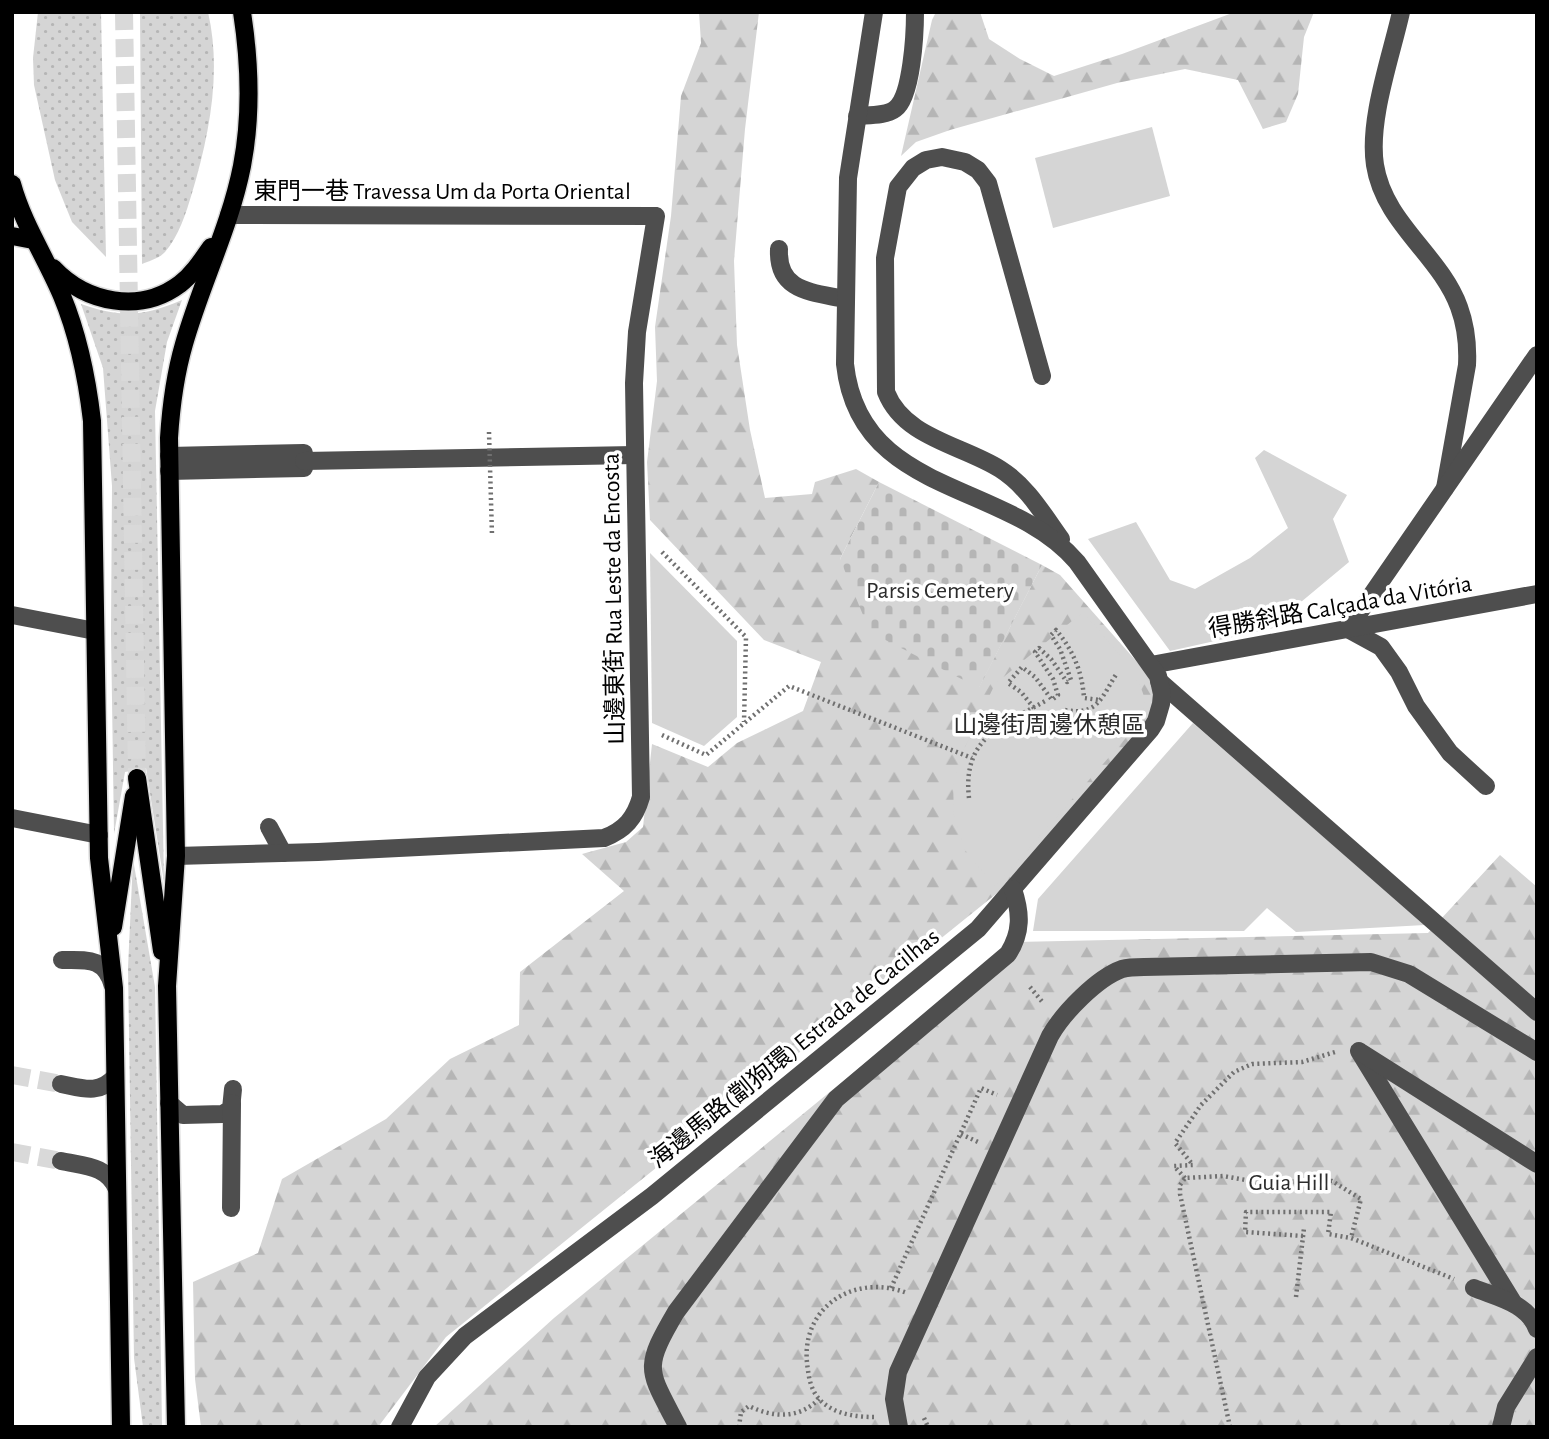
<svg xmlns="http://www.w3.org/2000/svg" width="1549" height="1439" font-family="'Alegreya Sans','Noto Sans SC',sans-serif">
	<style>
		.grass { fill: url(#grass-dots) }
		.forest { fill: url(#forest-firs) }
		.cemetery { fill: url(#cemetery-stones) }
		.green { fill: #d5d5d5 }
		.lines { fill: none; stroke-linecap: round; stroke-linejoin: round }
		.minor-tunnel { stroke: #d9d9d9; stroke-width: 18; stroke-dasharray: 18 9; stroke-linecap: butt }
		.major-tunnel { stroke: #d9d9d9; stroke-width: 18; stroke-dasharray: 18 9; stroke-linecap: butt }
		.major-casing { stroke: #dbdbdb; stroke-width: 21 }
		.path { stroke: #707070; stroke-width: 4.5; stroke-dasharray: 2 3.5; stroke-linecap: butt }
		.minor { stroke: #4e4e4e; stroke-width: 18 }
		.major { stroke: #000; stroke-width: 18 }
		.path-bridge { stroke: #707070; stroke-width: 4.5; stroke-dasharray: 2 3.5; stroke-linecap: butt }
		.labels { text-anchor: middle; stroke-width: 7; stroke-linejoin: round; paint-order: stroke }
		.street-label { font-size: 24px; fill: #000; stroke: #fff }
		.park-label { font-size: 24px; fill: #2c2c2c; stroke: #fff }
	</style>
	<defs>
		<pattern id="grass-dots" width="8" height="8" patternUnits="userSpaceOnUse" patternTransform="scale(1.75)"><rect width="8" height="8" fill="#d5d5d5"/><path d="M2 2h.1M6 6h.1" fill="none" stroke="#b5b5b5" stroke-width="1.8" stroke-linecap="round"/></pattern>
		<pattern id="forest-firs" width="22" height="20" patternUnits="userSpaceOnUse" patternTransform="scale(1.75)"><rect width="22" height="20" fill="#d5d5d5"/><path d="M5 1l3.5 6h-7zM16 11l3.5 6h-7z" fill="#b5b5b5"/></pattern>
		<pattern id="cemetery-stones" width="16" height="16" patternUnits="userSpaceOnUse" patternTransform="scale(1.75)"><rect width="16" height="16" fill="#d5d5d5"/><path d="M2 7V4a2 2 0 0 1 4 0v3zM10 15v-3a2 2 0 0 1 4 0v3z" fill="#b5b5b5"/></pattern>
	</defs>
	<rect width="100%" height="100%" fill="#fff"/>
	<g class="grass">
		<polygon points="38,12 101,12 106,257 72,222 55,180 34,85 33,58"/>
		<path d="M140 12H208C222 72 209 136 192 193 186 213 179 236 165 252 160 258 149 261 142 264Z"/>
		<path d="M182 300 167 342 155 411 164 882 146 768 125 772 114 834 111 633 112 486 103 368 81 304C122 318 142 317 182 300Z"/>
		<polygon points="133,859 155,987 162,1427 143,1427 134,1358 128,968"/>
	</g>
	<g class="forest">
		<polygon points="699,12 759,12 745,129 734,261 737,345 750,430 765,498 812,494 815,482 856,469 879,482 840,559 979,687 1042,565 1060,575 1153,680 1155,705 1146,725 1001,890 446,1337 378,1427 201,1427 195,1379 193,1282 258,1253 282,1179 386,1119 450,1059 519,1025 520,972 624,891 582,854 626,842 643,827 652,744 708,767 737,743 803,711 821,662 764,640 650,520 647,462 657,381 655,327 671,216 681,96 701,43"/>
		<polygon points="936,12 980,12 989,39 1020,59 1054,76 1122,54 1235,12 1314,12 1304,37 1298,94 1286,122 1263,129 1238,80 1185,69 1117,83 950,130 916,142 901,156 932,20"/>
		<polygon points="1500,855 1537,887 1537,1427 434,1427 554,1318 1013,942 1428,933"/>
	</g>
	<polygon class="cemetery" points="879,482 1042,565 979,688 870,632 840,559"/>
	<g class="green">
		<polygon points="1152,127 1170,196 1053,228 1035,158"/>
		<polygon points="1264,450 1347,495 1333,519 1349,562 1295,607 1282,626 1170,651 1088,539 1136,522 1170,580 1195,589 1250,558 1288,528 1255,458"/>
		<polygon points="650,553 737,641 737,717 704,746 652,723"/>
		<path d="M1083 612C1099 631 1140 674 1144 697 1146 706 1142 715 1139 723L995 887 965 850 954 816 953 783 964 749 995 684Z"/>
		<polygon points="1193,723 1425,925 1296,932 1267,908 1244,931 1033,931 1038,899"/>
	</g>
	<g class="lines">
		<g class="minor-tunnel">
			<polyline points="12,1075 61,1084"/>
			<polyline points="12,1152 61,1161"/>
		</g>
		<polyline class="major-tunnel" points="124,12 137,778"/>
		<g class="major-casing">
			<g id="major">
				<path d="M12 184C23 224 46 258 62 296 79 337 87 378 92 421L99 858 114 988 121 1427"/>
				<polyline points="12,236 33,240"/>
				<path d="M53 268C86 303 140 314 180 284 193 274 202 260 211 247"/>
				<polyline points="137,778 162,951"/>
				<polyline points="113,927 134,796"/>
				<path d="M176 1427 167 986 176 856 169 438C171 406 175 375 184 344 201 284 230 227 242 166 252 114 250 64 242 12"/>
			</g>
		</g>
		<g class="path">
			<polyline points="662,552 746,637 744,722"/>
			<path d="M1034 708 1021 692 1008 683 1022 667 1035 677 1052 700 1058 695 1053 679 1035 652 1039 648 1051 659 1067 682 1071 680 1060 649 1051 635 1056 630C1073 650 1082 671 1084 698L1099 700"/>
			<path d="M1065 710C1098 716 1101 698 1117 673"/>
			<polyline points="662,735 706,755 789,686 972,758"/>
			<path d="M969 798C962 737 1003 725 1047 700"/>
			<polyline points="1030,987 1044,1004"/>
			<polyline points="961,1134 978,1142"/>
			<polyline points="1185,1178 1174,1166 1193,1165 1175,1143 1201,1105 1234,1072 1252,1064 1302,1062 1335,1052"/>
			<polyline points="1303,1236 1245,1232 1246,1212 1331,1212 1328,1234 1351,1238 1454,1279"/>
			<polyline points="891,1288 981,1088 997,1095"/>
			<polyline points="1296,1297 1304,1228"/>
			<path d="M874 1417C855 1417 833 1414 819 1399 812 1391 809 1380 808 1370 797 1309 853 1272 907 1293"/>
			<polyline points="924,1418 928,1427"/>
			<path d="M739 1427 741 1412 749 1406C773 1418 799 1419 819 1399"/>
			<polyline points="1230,1427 1180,1194 1180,1185 1185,1178 1223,1176 1257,1182 1332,1181 1361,1199 1351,1238"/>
		</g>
		<g class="minor">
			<path d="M1401 12C1391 57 1368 120 1375 165 1384 223 1440 255 1459 307 1466 326 1468 345 1467 365L1445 488"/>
			<path d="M857 116C868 115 886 116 895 109 912 97 915 33 915 12"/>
			<path d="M779 249C777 292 812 292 845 299"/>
			<path d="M1042 376 988 183 978 170 965 162 942 157 926 160 913 168 898 187 885 258 886 392C904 438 962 445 1000 469 1027 486 1043 514 1061 539"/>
			<polyline points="169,456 304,453 304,468 169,471"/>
			<polyline points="304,461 635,455"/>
			<polyline points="12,615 95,631"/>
			<polyline points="1348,629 1537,355"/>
			<polyline points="1348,629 1381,647 1399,672 1416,706 1450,753 1486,786"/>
			<polyline points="1151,665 1537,594"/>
			<polyline points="1159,681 1537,1012"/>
			<polyline points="12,818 99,835"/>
			<polyline points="269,827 283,853"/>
			<path d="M176 856 318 852 604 838C625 830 635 818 641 797L634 383 637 332 656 216 229 215"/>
			<path d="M62 960C87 960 105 957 113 986"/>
			<polyline points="1359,1051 1514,1304"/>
			<polyline points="1362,1053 1537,1164"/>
			<path d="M61 1084C82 1088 99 1095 115 1077"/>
			<polyline points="169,1103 183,1115 223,1114 231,1109 233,1089"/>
			<path d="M61 1161C83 1166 107 1165 117 1189"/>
			<polyline points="231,1208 232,1103"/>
			<path d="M1474 1288C1496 1297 1528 1303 1537 1329"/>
			<path d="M400 1427 427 1377 465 1336 652 1196 978 929 1151 729 1156 721 1161 704 1162 694 1158 676 1077 562C1007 480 859 497 845 364L848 178 874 12"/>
			<path d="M678 1427C648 1369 642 1370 676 1312L836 1099 1008 954C1022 932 1021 913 1013 889"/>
			<path d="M899 1427 894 1399 898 1372 1050 1036C1063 1013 1097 978 1122 969 1129 967 1137 967 1144 967L1371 962 1409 974 1537 1052"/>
			<polyline points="1501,1427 1506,1407 1537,1357"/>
		</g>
		<use href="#major" class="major"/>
		<polyline class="path-bridge" points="489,432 492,535"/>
	</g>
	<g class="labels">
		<g class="street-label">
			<text x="442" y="199">東門一巷 Travessa Um da Porta Oriental</text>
			<text transform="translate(613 599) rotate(-91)" y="8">山邊東街 Rua Leste da Encosta</text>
			<text transform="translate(1340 606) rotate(-10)" y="8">得勝斜路 Calçada da Vitória</text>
			<text transform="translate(794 1048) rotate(-39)" y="8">海邊馬路(劏狗環) Estrada de Cacilhas</text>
		</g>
		<g class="park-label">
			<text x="940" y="598">Parsis Cemetery</text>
			<text x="1049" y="733">山邊街周邊休憩區</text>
			<text x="1289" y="1190">Guia Hill</text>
		</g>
	</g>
	<rect width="1549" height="1439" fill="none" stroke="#000000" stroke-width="28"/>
</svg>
